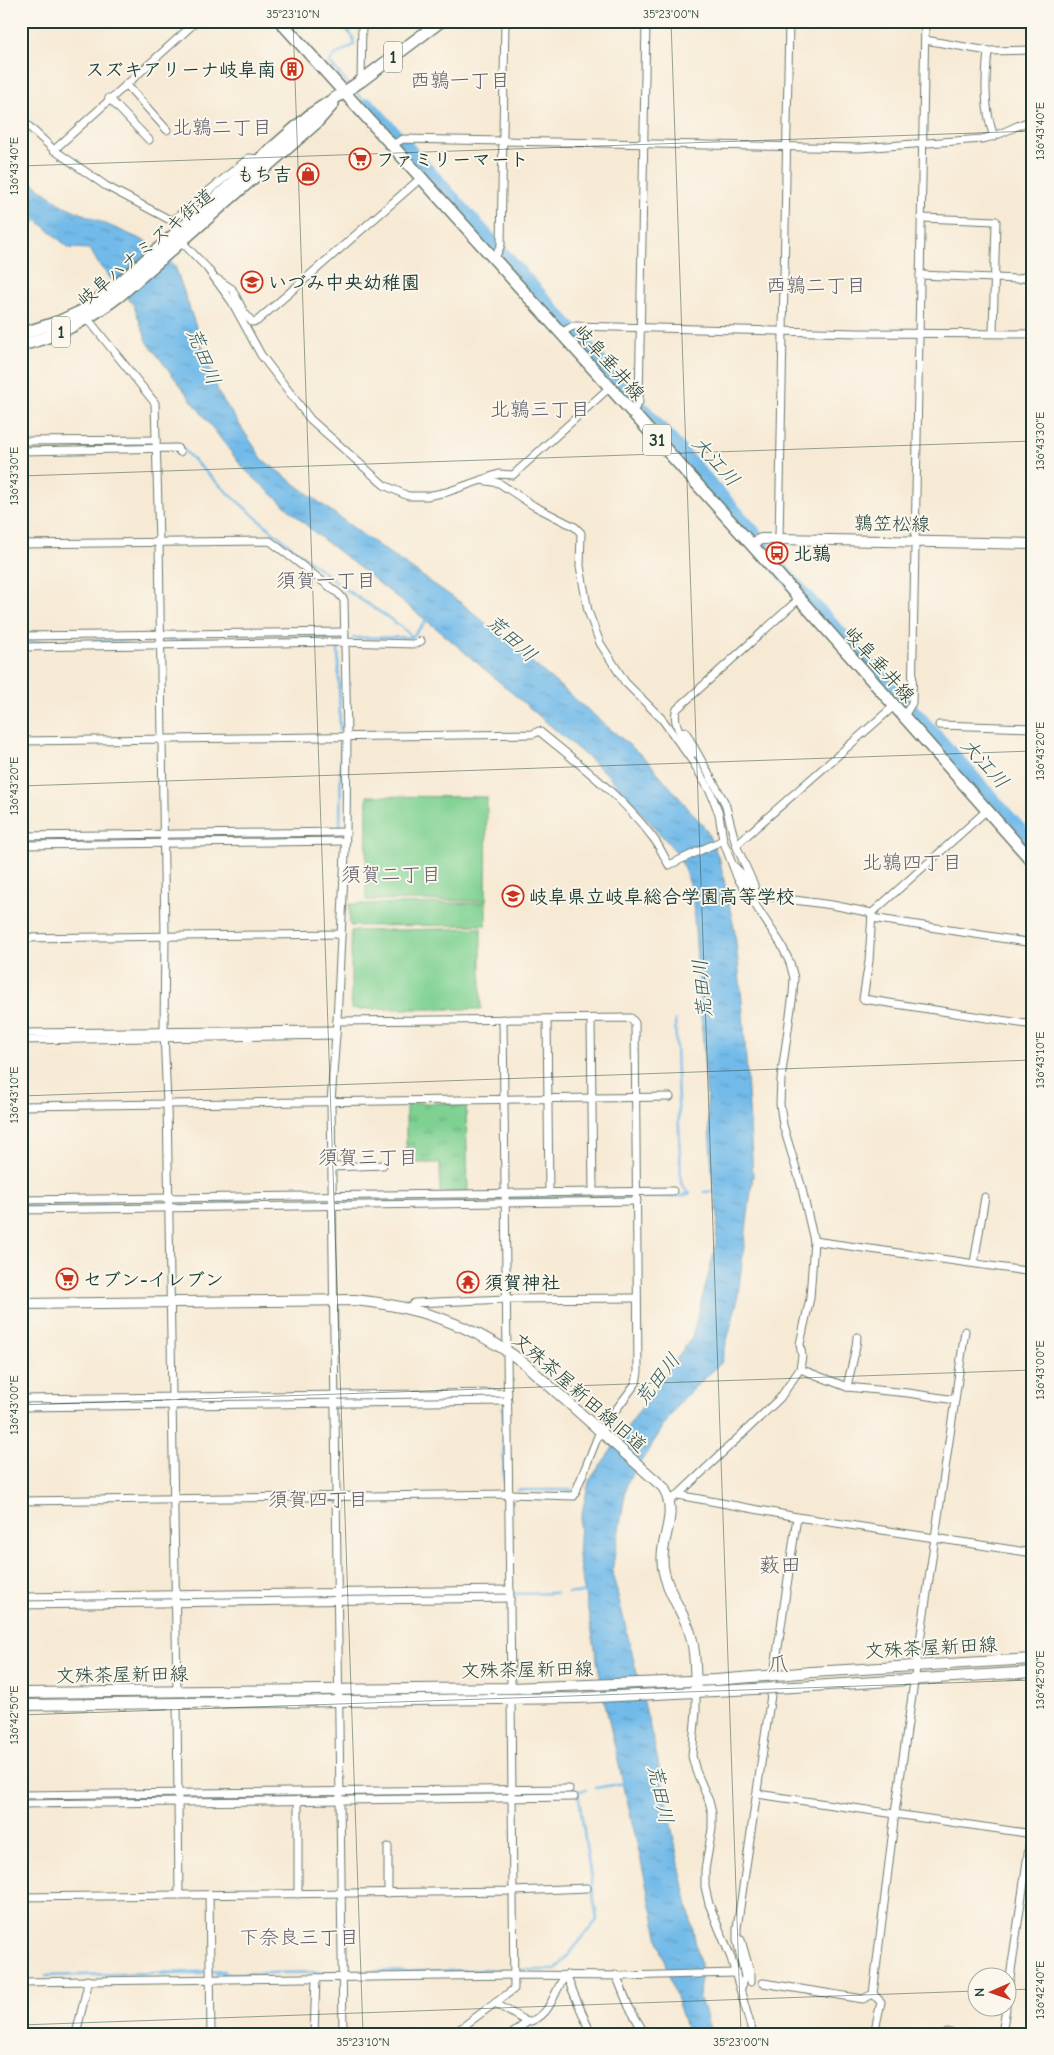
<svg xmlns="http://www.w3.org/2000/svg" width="1054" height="2055" font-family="'Comic Neue','Klee One',sans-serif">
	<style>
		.park { fill: url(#park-tufts); stroke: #4f8763 }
		.garden { fill: #7fd192; stroke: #4f8763 }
		.water { fill: url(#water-ripples); stroke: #487c8e }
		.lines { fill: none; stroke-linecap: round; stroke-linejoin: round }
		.stream { stroke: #71bae9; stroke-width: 2.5 }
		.river { stroke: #71bae9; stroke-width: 15 }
		.street-casing { stroke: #6b7a6c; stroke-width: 9 }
		.secondary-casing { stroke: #6b7a6c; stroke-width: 12 }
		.primary-casing { stroke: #6b7a6c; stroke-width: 14 }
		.street { stroke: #fff; stroke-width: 7 }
		.secondary { stroke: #fff; stroke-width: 10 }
		.primary { stroke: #fff; stroke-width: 11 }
		.secondary-bridge-casing { stroke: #6b7a6c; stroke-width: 12; stroke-linecap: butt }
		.secondary-bridge { stroke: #fff; stroke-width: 10 }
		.ticks { fill: none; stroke: #1f3d34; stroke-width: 1; stroke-opacity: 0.45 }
		.labels { text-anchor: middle; stroke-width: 4; stroke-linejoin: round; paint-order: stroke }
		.shield { fill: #fbf7ec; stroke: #61756b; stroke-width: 1 }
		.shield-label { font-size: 18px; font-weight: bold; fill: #1f3d34 }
		.poi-label { font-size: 19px; font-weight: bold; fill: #1f3d34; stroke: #fbf7ec; text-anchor: start }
		.street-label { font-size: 19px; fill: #1f3d34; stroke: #fbf7ec }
		.neighbourhood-label { font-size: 20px; fill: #615f6c; stroke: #fbf7ec }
		.water-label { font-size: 20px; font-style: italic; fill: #345c61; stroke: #fbf7ec }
		.quarter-label { font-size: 21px; fill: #615f6c; stroke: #fbf7ec }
		.neatline { fill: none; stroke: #1f3d34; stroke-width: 2 }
		.ticks-label { font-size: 12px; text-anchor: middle; fill: #1f3d34 }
	</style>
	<defs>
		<pattern id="park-tufts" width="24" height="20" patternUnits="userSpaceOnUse" patternTransform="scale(1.25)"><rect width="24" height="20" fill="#7fd192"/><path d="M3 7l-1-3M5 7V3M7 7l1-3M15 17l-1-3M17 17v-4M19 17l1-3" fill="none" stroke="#67ab78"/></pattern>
		<pattern id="water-ripples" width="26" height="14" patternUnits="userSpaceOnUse" patternTransform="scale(1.25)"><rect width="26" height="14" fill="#71bae9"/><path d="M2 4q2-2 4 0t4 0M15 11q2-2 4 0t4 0" fill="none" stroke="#5c98be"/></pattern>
	</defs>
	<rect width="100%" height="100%" fill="#fbf7ec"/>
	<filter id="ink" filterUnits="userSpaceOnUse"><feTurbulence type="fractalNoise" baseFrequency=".02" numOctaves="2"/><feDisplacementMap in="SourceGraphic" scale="10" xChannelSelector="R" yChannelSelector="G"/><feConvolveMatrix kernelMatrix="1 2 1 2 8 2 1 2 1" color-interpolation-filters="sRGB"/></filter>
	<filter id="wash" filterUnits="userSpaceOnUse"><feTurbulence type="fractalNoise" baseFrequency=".0096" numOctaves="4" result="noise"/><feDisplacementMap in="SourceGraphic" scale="20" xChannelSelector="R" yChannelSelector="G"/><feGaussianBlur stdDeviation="1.12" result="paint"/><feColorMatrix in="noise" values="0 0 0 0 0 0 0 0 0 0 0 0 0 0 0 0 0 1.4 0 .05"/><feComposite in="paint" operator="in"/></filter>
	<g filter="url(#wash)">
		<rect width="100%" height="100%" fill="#f7ead5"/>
		<polygon class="park" points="406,1103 466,1103 468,1193 440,1192 440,1163 406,1163"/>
		<g class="garden">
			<polygon points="367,796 487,797 486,901 366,900"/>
			<polygon points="486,903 486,925 350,926 349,904"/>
			<polygon points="481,928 481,1009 351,1009 351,931"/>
		</g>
		<polygon class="water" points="21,174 62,205 147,242 175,266 219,394 263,460 363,535 464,605 647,760 706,829 720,861 735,933 743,1011 753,1175 737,1302 721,1363 680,1401 627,1483 612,1571 655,1748 701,1969 699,1996 712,2034 688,2034 662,1953 606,1708 578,1557 580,1523 589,1481 692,1337 715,1250 718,1217 713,1184 692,889 678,854 607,774 441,632 314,532 243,468 148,343 133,304 99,265 90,249 69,248 21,206"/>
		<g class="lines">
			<g class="stream">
				<polyline points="339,21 353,37 354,45 335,55 329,62 349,85"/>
				<polyline points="355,91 368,105"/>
				<polyline points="21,236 39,217"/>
				<path d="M160 444H178C229 498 286 543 344 588 359 600 404 625 412 637"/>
				<polyline points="21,446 151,444"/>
				<polyline points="353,638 412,637 428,619"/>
				<polyline points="167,640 337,638"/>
				<polyline points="21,642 152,640"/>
				<polyline points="338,644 340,731"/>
				<polyline points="340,829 341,742"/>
				<polyline points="166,838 340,836"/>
				<polyline points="21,841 159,838"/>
				<polyline points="675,1020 681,1183 688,1193"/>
				<polyline points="704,1192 717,1191"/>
				<polyline points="639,1197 682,1196 690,1193"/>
				<polyline points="509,1198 632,1197"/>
				<polyline points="337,1201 357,1201"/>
				<polyline points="377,1201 501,1199"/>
				<polyline points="171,1203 328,1201"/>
				<polyline points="21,1205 163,1204"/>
				<polyline points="344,1399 494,1397"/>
				<polyline points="180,1401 327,1399"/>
				<polyline points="40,1403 165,1401"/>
				<polyline points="503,1407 504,1482"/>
				<polyline points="517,1490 573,1490"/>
				<polyline points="568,1593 586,1593"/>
				<polyline points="514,1594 556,1593"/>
				<polyline points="345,1596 500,1594"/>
				<polyline points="181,1598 330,1597"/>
				<polyline points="68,1600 168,1599"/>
				<polyline points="595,1788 625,1783"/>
				<polyline points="569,1792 586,1790"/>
				<polyline points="345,1795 461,1794"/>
				<polyline points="181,1797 332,1795"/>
				<polyline points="23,1799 174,1797"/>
				<polyline points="523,1970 556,1970 597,1920 578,1791"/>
				<polyline points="352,1972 507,1970"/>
				<polyline points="160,1974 202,1974"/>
				<polyline points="216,1974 334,1972"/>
				<polyline points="46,1976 224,1971"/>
			</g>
			<polyline class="river" points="368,105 752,531 790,580 920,719 1033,845"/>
		</g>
	</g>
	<g filter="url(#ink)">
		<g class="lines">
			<g class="street-casing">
				<g id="street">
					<polyline points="925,40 988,51 1033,50"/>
					<path d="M988 51C985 81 984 109 994 137"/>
					<polyline points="361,81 362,21"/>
					<polyline points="126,84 167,130"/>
					<polyline points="109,98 149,140"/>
					<polyline points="21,119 54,150 106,186 172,221 249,158 259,159"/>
					<path d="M392 145 403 139 860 148 982 139C1001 136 1015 125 1033 120"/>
					<polyline points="54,150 197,21"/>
					<polyline points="922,218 996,221 993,333"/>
					<polyline points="180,240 207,268 232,302 261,355 310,419 384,485 408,496 427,496 447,492 490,477 499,474 513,475 610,387"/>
					<polyline points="495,258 501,245 505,21"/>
					<polyline points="920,275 1019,279 1033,273"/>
					<polyline points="217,279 232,289 244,312 252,322 257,321 421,178"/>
					<polyline points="88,319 155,403 159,541 165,936 164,1032 167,1104 177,1690"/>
					<polyline points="561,333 573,326 857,333 1033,334"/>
					<polyline points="632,412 639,402 646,21"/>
					<polyline points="21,441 156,440"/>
					<polyline points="21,451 177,448 180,452"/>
					<polyline points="481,480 499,483 534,506 575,527 581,533 580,566 588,611 600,643 625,682 662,719 693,762 711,793 719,814 723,840 737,877 781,944 790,963 794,978 793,994 781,1079 780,1104 783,1125 801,1185 814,1241 810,1298 800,1344 802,1356 800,1369 780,1398 678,1495 670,1500"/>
					<polyline points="779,539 789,21"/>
					<polyline points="21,544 270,541 339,594 344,600 347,736 346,832 337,1021 331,1102 343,2034"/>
					<polyline points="21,636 345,632"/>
					<polyline points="21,647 338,642 415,644 421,641"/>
					<polyline points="904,716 912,703 925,21"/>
					<polyline points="939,725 1033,728"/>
					<polyline points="685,731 725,803 736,845 754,885 755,892"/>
					<path d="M21 741 533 734 539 731C579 764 622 796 654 839 660 847 664 857 669 865L723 840"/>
					<path d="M692 754C686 742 670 722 677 709L799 599"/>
					<polyline points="21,836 346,832"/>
					<polyline points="21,845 345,841"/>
					<polyline points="736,845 894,706"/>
					<polyline points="733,865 745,877 755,892 764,896 832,905 872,913"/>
					<polyline points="872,913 869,961 863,999 1033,1025"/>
					<polyline points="872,913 986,811"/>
					<polyline points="872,918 1033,943"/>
					<polyline points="21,938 341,934"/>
					<polyline points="503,1019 511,1688"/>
					<polyline points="547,1019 549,1193"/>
					<polyline points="591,1019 593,1192"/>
					<polyline points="21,1033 335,1030"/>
					<polyline points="21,1040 336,1035"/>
					<polyline points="21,1106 670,1097"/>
					<polyline points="332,1167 383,1165"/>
					<polyline points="21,1200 673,1191"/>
					<polyline points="21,1210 637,1201"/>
					<polyline points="814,1241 1033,1272"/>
					<polyline points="974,1263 985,1197"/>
					<polyline points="410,1309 414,1303 506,1299 637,1298"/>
					<polyline points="800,1369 847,1387 908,1393 955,1400"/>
					<path d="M847 1387C850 1370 856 1354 857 1337"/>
					<polyline points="21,1399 508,1393"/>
					<polyline points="21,1407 508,1401"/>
					<polyline points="678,1495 797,1517 1033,1553"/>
					<polyline points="21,1501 509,1494 574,1496 600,1431 636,1383 638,1372 635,1023 631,1018 337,1021"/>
					<polyline points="21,1597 510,1590"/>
					<polyline points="21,1605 510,1598"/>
					<polyline points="696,1692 696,1711 692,1756 696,1771 709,1801 712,1813 712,1829 705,1870 705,1887 709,1904 731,1958 753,2034"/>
					<polyline points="177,1703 179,1895"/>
					<polyline points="757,1794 1033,1834"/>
					<polyline points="21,1795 569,1789"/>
					<polyline points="298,1800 298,1894"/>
					<polyline points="21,1804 574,1797"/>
					<polyline points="388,1847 388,1893"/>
					<polyline points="209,1895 211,2034"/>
					<polyline points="21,1897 514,1891 587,1888"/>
					<polyline points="741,1940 751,1975 751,1982"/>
					<polyline points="566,1975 591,2034"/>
					<polyline points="616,1975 629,2007 645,2034"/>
					<polyline points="21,1982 515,1975 623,1976 736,1973"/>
					<polyline points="763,1983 863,1999 873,1994"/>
					<polyline points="741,1989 745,1977 737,1940 737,1928 797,1517"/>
					<path d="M495 2003 527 2022C552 2017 552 1993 566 1975"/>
					<polyline points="1006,2005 1033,1820"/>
					<polyline points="76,2034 87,1988 87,1980"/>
					<polyline points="314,2034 316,1978"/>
					<polyline points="453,2034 514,1989 511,1699"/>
					<polyline points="512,2034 527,2022"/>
					<polyline points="874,2034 881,2002 873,1994 895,1813 965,1331"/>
					<polyline points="946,2034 947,2032 954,2034"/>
					<polyline points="1002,2034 1006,2008"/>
				</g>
			</g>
			<g class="secondary-casing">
				<g id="secondary">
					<polyline points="751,544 761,539 779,539 1033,544"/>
					<path d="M21 1304 355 1300C416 1306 476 1326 525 1364L664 1488C679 1518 659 1537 663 1567 666 1588 680 1608 688 1627 696 1647 695 1671 696 1692"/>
					<polyline points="812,1672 1033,1659"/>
					<polyline points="812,1686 1033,1672"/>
					<polyline points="21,1693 511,1688 716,1680"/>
					<polyline points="21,1705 578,1698 715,1691"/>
				</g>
			</g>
			<g class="primary-casing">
				<g id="primary">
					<polyline points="280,21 751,544 1033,862"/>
					<polyline points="21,334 58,322 82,311 115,287 311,114 361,81 441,21"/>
					<path d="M21 345C59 336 89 319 119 296L316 123 333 104"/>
				</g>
			</g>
			<use href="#street" class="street"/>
			<use href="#secondary" class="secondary"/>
			<use href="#primary" class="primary"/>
			<g class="secondary-bridge-casing">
				<g id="secondary-bridge">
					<polyline points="716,1680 812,1672"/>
					<polyline points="715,1691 812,1686"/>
				</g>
			</g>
			<use href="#secondary-bridge" class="secondary-bridge"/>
		</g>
	</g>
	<path class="ticks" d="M293 21 363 2034M671 21 741 2034M21 166 1033 131M21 476 1033 441M21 786 1033 751M21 1096 1033 1060M21 1405 1033 1370M21 1715 1033 1680M1006 1990 1033 1989M21 2025 976 1991"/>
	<defs>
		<g id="building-ring" transform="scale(1.125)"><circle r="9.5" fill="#fbf7ec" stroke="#c8321e" stroke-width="1.5"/><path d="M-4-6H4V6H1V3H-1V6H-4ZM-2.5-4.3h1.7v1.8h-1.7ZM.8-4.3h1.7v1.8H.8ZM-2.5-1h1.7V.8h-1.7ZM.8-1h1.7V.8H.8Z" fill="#c8321e"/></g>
		<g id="supermarket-ring" transform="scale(1.125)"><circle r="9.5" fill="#fbf7ec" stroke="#c8321e" stroke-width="1.5"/><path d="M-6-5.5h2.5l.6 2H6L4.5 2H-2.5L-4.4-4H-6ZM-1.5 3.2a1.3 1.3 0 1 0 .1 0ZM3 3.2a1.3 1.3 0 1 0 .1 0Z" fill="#c8321e"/></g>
		<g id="shop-ring" transform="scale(1.125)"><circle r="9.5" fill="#fbf7ec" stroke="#c8321e" stroke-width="1.5"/><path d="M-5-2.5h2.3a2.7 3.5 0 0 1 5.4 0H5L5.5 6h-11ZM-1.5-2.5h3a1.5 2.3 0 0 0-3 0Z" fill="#c8321e"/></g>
		<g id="school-ring" transform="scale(1.125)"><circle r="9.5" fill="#fbf7ec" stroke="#c8321e" stroke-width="1.5"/><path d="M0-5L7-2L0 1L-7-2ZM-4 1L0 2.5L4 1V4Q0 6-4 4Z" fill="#c8321e"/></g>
		<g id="bus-ring" transform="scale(1.125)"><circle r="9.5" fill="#fbf7ec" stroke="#c8321e" stroke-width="1.5"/><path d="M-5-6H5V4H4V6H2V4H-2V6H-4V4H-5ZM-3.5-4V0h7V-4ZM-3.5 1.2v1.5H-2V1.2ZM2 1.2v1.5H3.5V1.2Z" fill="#c8321e"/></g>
		<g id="temple-ring" transform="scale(1.125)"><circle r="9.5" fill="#fbf7ec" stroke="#c8321e" stroke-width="1.5"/><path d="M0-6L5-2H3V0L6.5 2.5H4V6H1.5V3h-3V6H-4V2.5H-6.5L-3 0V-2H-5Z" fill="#c8321e"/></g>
	</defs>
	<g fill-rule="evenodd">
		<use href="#building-ring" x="292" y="69"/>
		<use href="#supermarket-ring" x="360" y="159"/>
		<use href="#shop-ring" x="308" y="174"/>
		<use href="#school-ring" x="252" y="282"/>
		<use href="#bus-ring" x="777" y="553"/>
		<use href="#school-ring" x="513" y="896"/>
		<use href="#supermarket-ring" x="67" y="1279"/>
		<use href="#temple-ring" x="468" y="1282"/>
	</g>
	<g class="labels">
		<g class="shield">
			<rect x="384" y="41.5" width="18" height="31" rx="4"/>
			<rect x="52" y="316.5" width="18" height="31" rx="4"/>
			<rect x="643" y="424.5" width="28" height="31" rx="4"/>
		</g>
		<g class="shield-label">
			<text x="393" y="63">1</text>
			<text x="61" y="338">1</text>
			<text x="657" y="446">31</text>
		</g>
		<g class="poi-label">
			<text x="276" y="76" text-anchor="end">スズキアリーナ岐阜南</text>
			<text x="376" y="166">ファミリーマート</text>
			<text x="292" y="181" text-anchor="end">もち吉</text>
			<text x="268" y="289">いづみ中央幼稚園</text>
			<text x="793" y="560">北鶉</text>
			<text x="529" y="903">岐阜県立岐阜総合学園高等学校</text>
			<text x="83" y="1286">セブン-イレブン</text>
			<text x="484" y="1289">須賀神社</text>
		</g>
		<g class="street-label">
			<text transform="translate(145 247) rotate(-40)" y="7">岐阜ハナミズキ街道</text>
			<text transform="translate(610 362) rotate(48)" y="7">岐阜垂井線</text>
			<text transform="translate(892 523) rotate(1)" y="7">鶉笠松線</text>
			<text transform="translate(880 664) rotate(48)" y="7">岐阜垂井線</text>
			<text transform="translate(580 1392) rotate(41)" y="7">文殊茶屋新田線旧道</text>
			<text transform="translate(931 1647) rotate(-3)" y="7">文殊茶屋新田線</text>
			<text transform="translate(527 1669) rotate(-1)" y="7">文殊茶屋新田線</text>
			<text transform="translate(122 1674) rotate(-1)" y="7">文殊茶屋新田線</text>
		</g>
		<g class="neighbourhood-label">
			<text x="460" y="87">西鶉一丁目</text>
			<text x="222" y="134">北鶉二丁目</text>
			<text x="816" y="292">西鶉二丁目</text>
			<text x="540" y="416">北鶉三丁目</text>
			<text x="326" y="587">須賀一丁目</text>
			<text x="912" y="869">北鶉四丁目</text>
			<text x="391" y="881">須賀二丁目</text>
			<text x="368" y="1164">須賀三丁目</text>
			<text x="318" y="1506">須賀四丁目</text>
			<text x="299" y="1944">下奈良三丁目</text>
		</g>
		<g class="water-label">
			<text transform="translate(204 356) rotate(68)" y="7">荒田川</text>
			<text transform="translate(716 461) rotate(48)" y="7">大江川</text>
			<text transform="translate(512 638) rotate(42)" y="7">荒田川</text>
			<text transform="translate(985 763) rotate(48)" y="7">大江川</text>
			<text transform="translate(702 989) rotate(-95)" y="7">荒田川</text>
			<text transform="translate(657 1379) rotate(-52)" y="7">荒田川</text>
			<text transform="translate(661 1794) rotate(78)" y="7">荒田川</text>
		</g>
		<g class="quarter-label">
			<text x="780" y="1572">薮田</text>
			<text x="778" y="1671">爪</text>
		</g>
	</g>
	<rect width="1054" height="2055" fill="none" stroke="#fbf7ec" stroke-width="55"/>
	<g transform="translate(992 1992) rotate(268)"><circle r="24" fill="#fbf7ec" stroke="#a3ada2"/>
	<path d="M0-4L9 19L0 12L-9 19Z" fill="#c8321e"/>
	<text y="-8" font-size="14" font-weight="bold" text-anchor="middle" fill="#1f3d34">N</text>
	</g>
	<rect x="28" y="28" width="998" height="2000" class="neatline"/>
	<g class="ticks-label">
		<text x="293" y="18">35°23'10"N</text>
		<text x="671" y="18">35°23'00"N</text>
		<text transform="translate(1040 131) rotate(-90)" y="4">136°43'40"E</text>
		<text transform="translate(14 166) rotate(-90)" y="4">136°43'40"E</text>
		<text transform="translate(1040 441) rotate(-90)" y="4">136°43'30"E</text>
		<text transform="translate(14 476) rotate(-90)" y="4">136°43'30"E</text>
		<text transform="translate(1040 751) rotate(-90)" y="4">136°43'20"E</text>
		<text transform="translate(14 786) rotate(-90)" y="4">136°43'20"E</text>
		<text transform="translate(1040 1060) rotate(-90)" y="4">136°43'10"E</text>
		<text transform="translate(14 1095) rotate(-90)" y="4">136°43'10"E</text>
		<text transform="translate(1040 1370) rotate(-90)" y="4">136°43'00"E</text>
		<text transform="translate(14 1405) rotate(-90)" y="4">136°43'00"E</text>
		<text transform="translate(1040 1680) rotate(-90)" y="4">136°42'50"E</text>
		<text transform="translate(14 1715) rotate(-90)" y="4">136°42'50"E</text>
		<text transform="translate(1040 1990) rotate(-90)" y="4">136°42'40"E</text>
		<text x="363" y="2046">35°23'10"N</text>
		<text x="741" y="2046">35°23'00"N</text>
	</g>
</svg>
